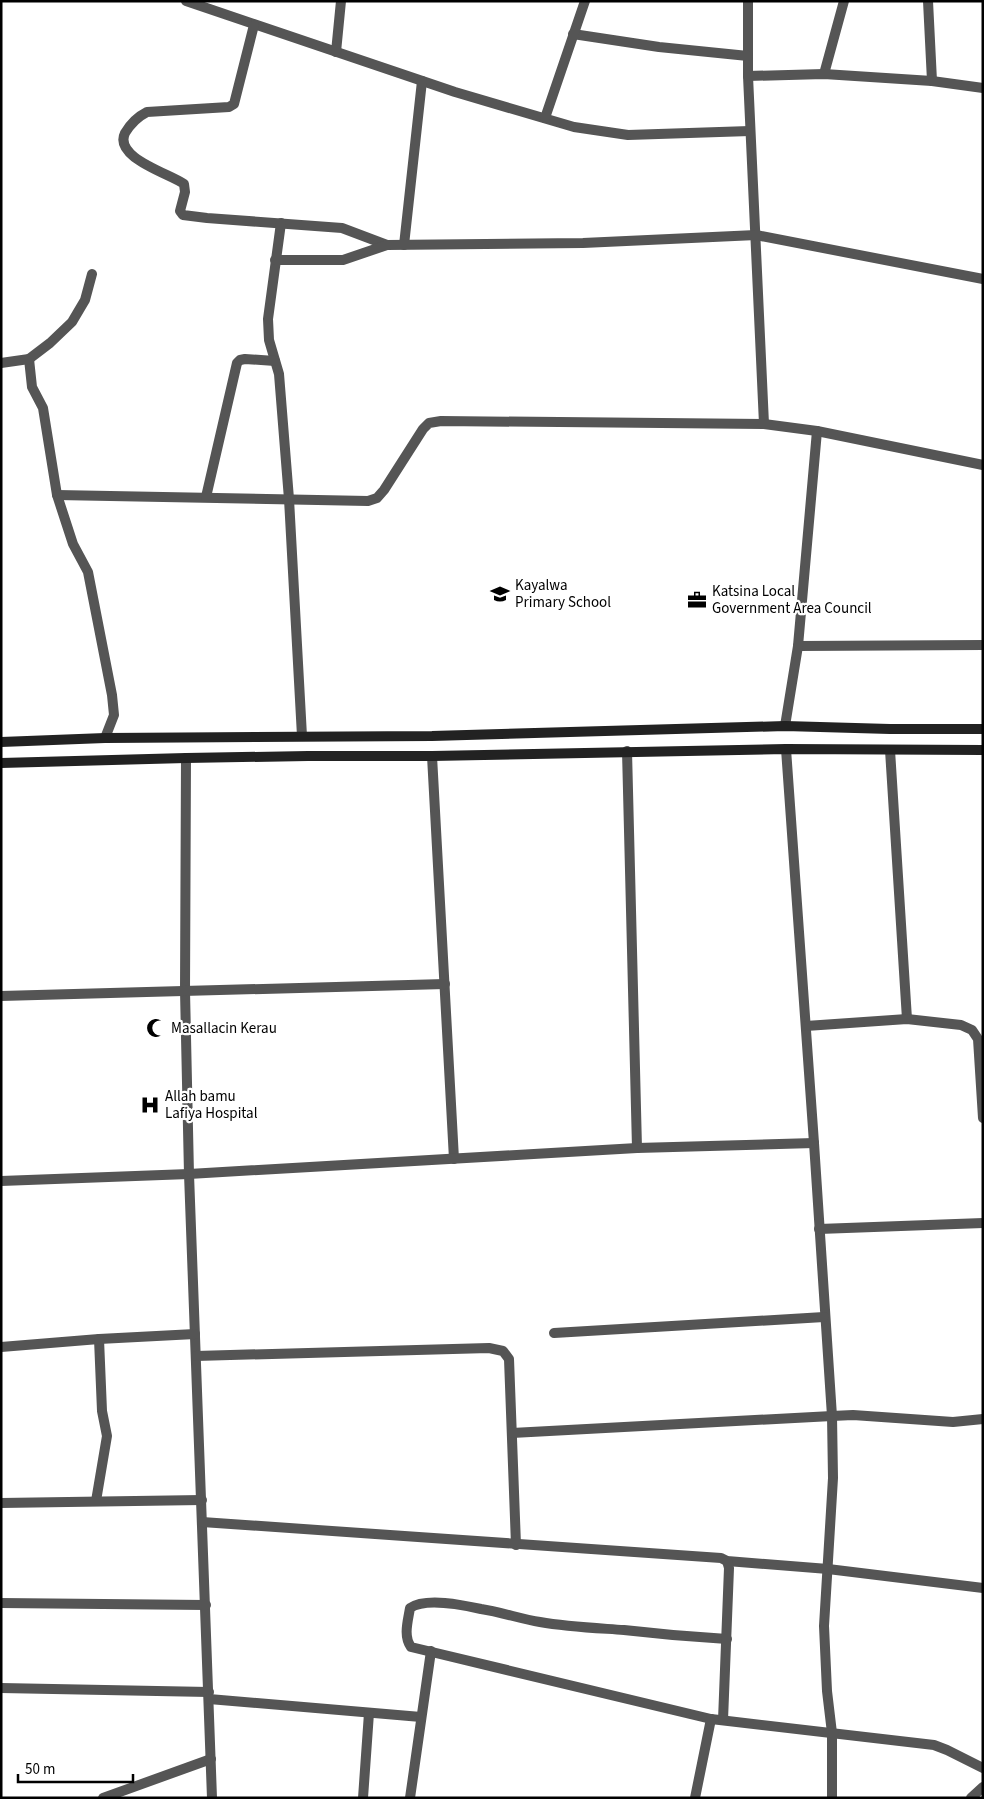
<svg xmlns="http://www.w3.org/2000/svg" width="984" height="1799" font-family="'Source Sans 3',sans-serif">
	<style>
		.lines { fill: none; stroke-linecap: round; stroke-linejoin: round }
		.minor { stroke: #555; stroke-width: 10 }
		.secondary { stroke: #222; stroke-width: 10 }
		.labels { text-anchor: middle; stroke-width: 4.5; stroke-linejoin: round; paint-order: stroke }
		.poi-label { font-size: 15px; fill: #000; stroke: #fff; text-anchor: start }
	</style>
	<rect width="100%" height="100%" fill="#fff"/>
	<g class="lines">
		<g class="minor">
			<polyline points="186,1 455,92 574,127 628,135 750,131"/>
			<polyline points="748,1 748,76 764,424"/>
			<polyline points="928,1 932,81"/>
			<path d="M254 25 234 104 229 107 147 112C137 117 131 123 125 133 113 158 171 174 184 184L185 192 180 211 183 215 207 218 342 228 387 245"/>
			<polyline points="573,34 659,47 748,56"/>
			<polyline points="336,52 341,1"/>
			<polyline points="824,74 844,1"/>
			<polyline points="748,76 824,74 932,81 983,88"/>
			<polyline points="545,118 585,1"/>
			<polyline points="281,223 268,319 269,340 279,374 289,499 302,736"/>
			<polyline points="404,245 422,81"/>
			<polyline points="275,260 343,260 387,245 583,243 756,235 983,279"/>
			<polyline points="29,359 32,387 43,408 57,495 73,544 88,572 112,695 114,715 105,738"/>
			<polyline points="1,363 29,359 50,343 72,322 85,300 92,274"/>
			<polyline points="57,495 368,501 377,498 384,490 423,429 429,423 441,421 764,424 817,431 983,465"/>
			<polyline points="206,497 237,363 240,360 245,359 275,361"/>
			<polyline points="798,646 983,645"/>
			<polyline points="785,726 798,646 817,431"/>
			<polyline points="786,749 814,1143 832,1416 833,1478 824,1626 827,1691 832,1733 832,1798"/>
			<polyline points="890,750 907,1019"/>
			<polyline points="627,751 637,1148"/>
			<polyline points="432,756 454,1159"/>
			<polyline points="186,758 185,991 189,1174 212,1798"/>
			<polyline points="1,996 445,984"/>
			<polyline points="806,1026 907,1019 961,1025 972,1030 978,1039 983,1118"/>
			<polyline points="1,1181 189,1174 637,1148 814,1143"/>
			<polyline points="819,1229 983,1223"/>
			<polyline points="554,1333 824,1317"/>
			<polyline points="1,1347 99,1339 195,1334"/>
			<polyline points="196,1356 489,1348 503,1351 509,1359 516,1545"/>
			<polyline points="512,1433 832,1416 853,1415 953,1422 983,1419"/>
			<polyline points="96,1501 107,1436 102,1411 99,1339"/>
			<polyline points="1,1503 202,1500"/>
			<polyline points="202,1522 721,1558 727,1561 828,1569 983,1588"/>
			<polyline points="1,1603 206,1605"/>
			<path d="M727 1639C692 1637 658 1634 624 1630 596 1628 568 1627 540 1622 521 1619 501 1612 481 1609 463 1605 426 1597 410 1608 408 1621 403 1636 411 1647L711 1719 934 1745 947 1750 983 1768"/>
			<polyline points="1,1688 209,1692"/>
			<polyline points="209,1699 421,1717"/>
			<polyline points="723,1720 729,1568 727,1561"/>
			<polyline points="103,1798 211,1759"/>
			<polyline points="363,1798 369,1713"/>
			<polyline points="410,1798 431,1651"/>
			<polyline points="695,1798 711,1719"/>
			<polyline points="971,1798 983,1787"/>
		</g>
		<g class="secondary">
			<polyline points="1,742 105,738 432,736 785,726 890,729 983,729"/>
			<polyline points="1,763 186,758 308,756 432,756 786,749 983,750"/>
		</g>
	</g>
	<defs>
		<g id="school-bare" transform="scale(1.5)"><path d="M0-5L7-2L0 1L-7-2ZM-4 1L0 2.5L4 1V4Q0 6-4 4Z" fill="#000" stroke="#fff" stroke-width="2.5" paint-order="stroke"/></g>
		<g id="office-bare" transform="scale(1.5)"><path d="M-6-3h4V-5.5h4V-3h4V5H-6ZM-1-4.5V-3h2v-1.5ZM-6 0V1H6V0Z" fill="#000" stroke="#fff" stroke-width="2.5" paint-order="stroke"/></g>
		<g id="mosque-bare" transform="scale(1.5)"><path d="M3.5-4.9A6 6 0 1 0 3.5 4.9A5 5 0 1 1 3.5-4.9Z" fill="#000" stroke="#fff" stroke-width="2.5" paint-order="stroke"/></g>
		<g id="hospital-bare" transform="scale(1.5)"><path d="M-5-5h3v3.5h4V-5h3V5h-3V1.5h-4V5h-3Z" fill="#000" stroke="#fff" stroke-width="2.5" paint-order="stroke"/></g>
	</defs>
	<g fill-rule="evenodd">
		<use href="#school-bare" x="500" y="594"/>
		<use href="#office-bare" x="697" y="600"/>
		<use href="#mosque-bare" x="156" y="1028"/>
		<use href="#hospital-bare" x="150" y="1105"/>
	</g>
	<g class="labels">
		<g class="poi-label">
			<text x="515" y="590">Kayalwa<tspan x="515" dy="17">Primary School</tspan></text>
			<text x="712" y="596">Katsina Local<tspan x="712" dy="17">Government Area Council</tspan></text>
			<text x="171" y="1033">Masallacin Kerau</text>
			<text x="165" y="1101">Allah bamu<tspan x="165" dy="17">Lafiya Hospital</tspan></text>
		</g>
	</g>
	<rect width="984" height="1799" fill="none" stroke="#000000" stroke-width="5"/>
	<path d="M18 1774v8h115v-8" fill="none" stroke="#000000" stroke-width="2.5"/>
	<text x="25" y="1774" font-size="15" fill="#000000" stroke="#ffffff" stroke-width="4" paint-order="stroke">50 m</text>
</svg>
